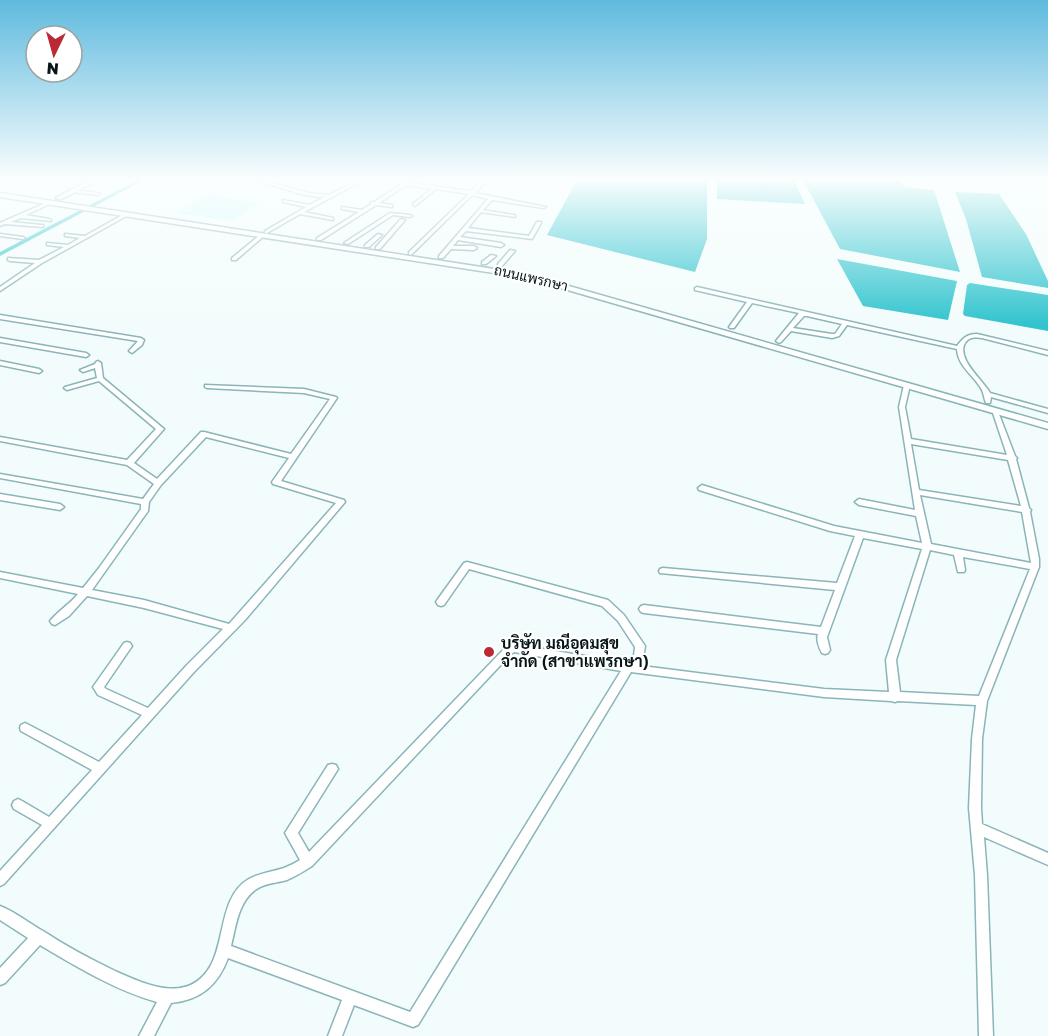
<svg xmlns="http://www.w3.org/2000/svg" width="1048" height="1036" font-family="'Golos Text',Sarabun,sans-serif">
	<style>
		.built { fill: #cdf9fc }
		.water { fill: #31c4ce }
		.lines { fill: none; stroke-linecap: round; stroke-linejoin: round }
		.canal { fill: #31c4ce; fill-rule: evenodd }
		.minor-casing { stroke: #8ab5b9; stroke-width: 3 }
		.tertiary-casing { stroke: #8ab5b9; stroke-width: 4 }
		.secondary-casing { stroke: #8ab5b9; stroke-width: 3 }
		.minor { fill: #fff; fill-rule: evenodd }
		.tertiary { fill: #fff; fill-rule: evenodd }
		.secondary { fill: #fff; fill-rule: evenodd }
		.poi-dot { fill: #ba2936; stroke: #fff; stroke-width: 2 }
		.labels { text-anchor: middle; stroke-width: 4.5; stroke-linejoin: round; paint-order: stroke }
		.far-street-label { font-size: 14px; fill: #071719; stroke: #fff }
		.poi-label { font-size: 16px; font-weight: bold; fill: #071719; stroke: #fff; text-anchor: start }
	</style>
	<rect width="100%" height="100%" fill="#f3fcfc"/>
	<polygon class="built" points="208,195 260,203 232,221 174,213"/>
	<g class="water">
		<polygon points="577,180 707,180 707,239 695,272 547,235"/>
		<polygon points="717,180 794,180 805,204 717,199"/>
		<polygon points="803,180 899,180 905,187 934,190 960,272 840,249"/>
		<polygon points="955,192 999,194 1026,234 1048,281 1048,288 982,277 966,219"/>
		<polygon points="837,259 957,281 948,320 863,306"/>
		<polygon points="970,283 1048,295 1048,331 965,316 963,314 967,285"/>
	</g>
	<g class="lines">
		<polygon class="canal" points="138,180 144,180 0,256 0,252"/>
		<g class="minor-casing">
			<g id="minor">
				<polygon points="255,180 266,181 309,193 329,195 358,180 364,180 304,212 333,218 333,220 300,214 267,233 265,233 265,231 306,207 283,202 283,200 309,205 326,196 318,197 301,194"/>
				<polygon points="393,180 401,180 409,183 471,191 482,180 487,180 475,193 546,207 544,208 492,200 483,210 513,215 515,215 515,217 481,212 468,228 529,236 537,222 541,222 541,223 532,239 466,231 460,237 501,243 504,245 501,247 458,240 453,246 474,246 477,248 474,250 451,249 443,258 439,258 439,256 488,199 472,195 411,255 409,254 409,252 469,194 436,189 415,206 413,205 413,204 432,189 406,185 379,203 392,205 392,207 376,205 321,240 317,240 317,238 359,212 342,209 342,207 362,210 371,204 371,202 374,202 403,183"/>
				<polygon points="74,190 98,193 100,194 98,195 72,192 72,190"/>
				<polygon points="50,201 54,202 26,215 49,219 51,220 51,221 21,218 11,222 41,225 43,225 43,227 5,224 0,226 0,223"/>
				<polygon points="126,213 130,214 42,263 0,291 0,287 35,263 10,261 8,260 8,258 39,260 64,247 47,245 47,243 68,245 80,238 65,236 65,234 85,236"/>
				<polygon points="390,213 410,215 412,216 410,217 393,215 348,244 344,243"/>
				<polygon points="401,219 405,220 380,249 376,249 376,247"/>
				<polygon points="0,234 23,237 25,238 23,239 0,236"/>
				<polygon points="261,234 265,235 236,260 232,260 232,258"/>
				<polygon points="378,234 382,235 369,247 365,247 365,245"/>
				<polygon points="510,250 515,251 502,266 498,266 498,264"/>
				<polygon points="491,255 496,256 486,264 482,264 482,262"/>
				<path d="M697 287 957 346C963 338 967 334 977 334L1048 351V355L982 338C975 337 969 337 965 343 956 359 983 380 990 393L1048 409V413L991 397 990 403H986C984 399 984 394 982 390 974 375 958 367 957 349L847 325 839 336 832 338 791 331 781 342 779 343 776 341 799 313 752 303 734 328H730L729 327 747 302 695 290V288ZM804 316H807L842 324 835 334H832L793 328Z"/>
				<polygon points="0,315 141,338 144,340 142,345 132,353 129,351 138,341 0,319"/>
				<polygon points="0,338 86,353 89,355 86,357 0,342"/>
				<polygon points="0,361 39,369 42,371 39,373 0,365"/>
				<path d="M98 361 101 363 103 378 164 429 134 463 157 479 201 432H204L291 454 330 399 304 393 207 388 205 387V385L304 389 336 397 337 398 281 481 344 500 345 502 245 620 194 672 4 884 0 886V871L42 825 14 809 12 805 14 801 18 799 22 801 49 817 92 770 21 731 20 728 21 725 25 723 29 725 99 762 142 715 98 695 93 687 124 643 127 642 130 643 132 646 104 687 106 689 148 708 186 666 223 629 144 608 87 596 69 616 55 625 52 624 50 621C58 611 70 604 78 594L0 578V572L83 588 99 568 141 509V504L0 478V474L143 499 154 484 127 465 0 441V437L127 460 156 429 99 381 67 390 64 388 65 387 97 378 95 368 83 372 80 370 95 364 96 362ZM206 437 289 458 272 482 273 484 336 503 229 624 144 600 92 590 148 511 149 502 161 485Z"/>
				<path d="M907 383 910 385 905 407 911 439 1007 455 992 410 993 409H997L1015 456 1017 458 1016 459 1029 508 1031 510 1030 512 1039 559V567L987 701 982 739 981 808 982 824 1048 853V865L984 837 987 875 993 1036H979L975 875 969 808 972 739 976 705 898 701 895 702 891 701 824 697 631 672 418 1025 413 1027 354 1005 342 1036H328L342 1000 228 958C218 985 201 1000 171 1003L154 1036H139L157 1002C117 991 75 966 40 945L5 983 0 985V968L28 938 0 920V906C15 912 29 923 43 931 66 946 90 959 115 971 146 985 189 1005 211 965 225 940 220 895 249 879 260 873 272 872 284 868 289 866 295 863 300 860L285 833 328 765 332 764 336 765 338 769 298 833 309 852 504 649 513 644 633 664 635 647 618 621 602 606 469 569 444 605 441 606 438 605 436 602 438 599 464 563 467 562 608 600 624 615 643 643 645 646 642 666 824 689 889 692 886 660 922 549 863 538 827 637 830 650 828 653 825 654 822 653C819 648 816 639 818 634L644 613 641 612 639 609 641 606 644 605 821 627 835 590 660 573 659 571 660 569 663 568 837 583 855 536 830 531 699 490 698 488 702 485 834 526 922 543 916 516 859 505 855 502 859 499 915 510 899 407 904 385ZM911 444 1008 460 1021 506 919 490ZM920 495 1022 512 1031 563 931 544ZM930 550 954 555 958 572H964L965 570 963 557 1030 569 979 696 900 692 896 660ZM514 652 621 671 410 1012 231 946C236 926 238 903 255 890 264 883 277 883 287 880 296 876 304 871 312 866L510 655Z"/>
				<polygon points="0,494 60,504 64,507 60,510 0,500"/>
			</g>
		</g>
		<g class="tertiary-casing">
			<polygon id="tertiary" points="90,180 98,180 61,199 56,198"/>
		</g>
		<g class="secondary-casing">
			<polygon id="secondary" points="0,193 527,274 1048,423 1048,429 526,278 0,197"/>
		</g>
		<use href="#minor" class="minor"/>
		<use href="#tertiary" class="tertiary"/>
		<use href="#secondary" class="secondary"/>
	</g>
	<linearGradient id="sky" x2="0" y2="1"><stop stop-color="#5fbade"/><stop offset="0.55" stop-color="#fafefe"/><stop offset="1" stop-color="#fafefe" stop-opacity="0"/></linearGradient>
	<rect width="1048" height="325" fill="url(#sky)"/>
	<circle class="poi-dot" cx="489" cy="652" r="6"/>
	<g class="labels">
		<g class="far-street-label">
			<text transform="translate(531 278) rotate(13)" y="5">ถนนแพรกษา</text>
		</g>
		<g class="poi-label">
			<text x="501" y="649">บริษัท มณีอุดมสุข<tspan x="501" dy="18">จำกัด (สาขาแพรกษา)</tspan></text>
		</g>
	</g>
	<g transform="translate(54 54) rotate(185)"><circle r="28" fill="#ffffff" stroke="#9ca2a3" stroke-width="1.5"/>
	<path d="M0-4.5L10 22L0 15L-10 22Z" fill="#ba2936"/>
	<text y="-9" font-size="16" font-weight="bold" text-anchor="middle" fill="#071719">N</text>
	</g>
</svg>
